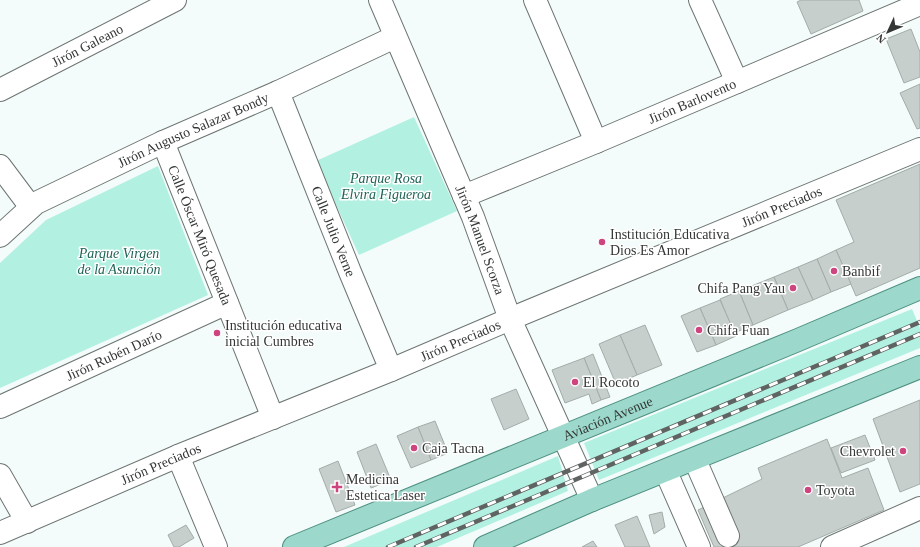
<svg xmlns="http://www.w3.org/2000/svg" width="920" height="547" font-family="Georgia,serif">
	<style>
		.green { fill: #b2f1e1 }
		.building { fill: #c7cfcd; stroke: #a4acaa }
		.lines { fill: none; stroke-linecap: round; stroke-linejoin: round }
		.minor-casing { stroke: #6d7573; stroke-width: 24 }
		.major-casing { stroke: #4d8f80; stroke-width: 24 }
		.minor { stroke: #fff; stroke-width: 22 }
		.major { stroke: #9cd8cb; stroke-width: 22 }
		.rail-casing { stroke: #5f6362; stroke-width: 4.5 }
		.rail { stroke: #fff; stroke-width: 3; stroke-dasharray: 9; stroke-linecap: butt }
		.poi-dot { fill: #cd447f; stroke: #fff; stroke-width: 1.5 }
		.labels { text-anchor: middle; stroke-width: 3; stroke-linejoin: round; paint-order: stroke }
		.street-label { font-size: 14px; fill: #343736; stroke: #fff }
		.park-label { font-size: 14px; font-style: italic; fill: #1f6355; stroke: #fff }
		.poi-label { font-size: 14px; fill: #343736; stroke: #fff; text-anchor: start }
	</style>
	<rect width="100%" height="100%" fill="#f3fcfa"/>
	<g class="green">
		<polygon points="414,117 457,211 359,255 316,161"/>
		<polygon points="158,166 208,295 0,388 0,263 46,220"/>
		<polygon points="912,309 920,328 920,348 599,480 584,443"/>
		<polygon points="558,456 568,491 437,547 344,547"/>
	</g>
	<g class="building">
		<polygon points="801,0 859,0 863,11 811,34 797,2"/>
		<polygon points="911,29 920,52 920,77 904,83 886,39"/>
		<polygon points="920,84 920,128 917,129 900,93"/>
		<polygon points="920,164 920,268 856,296 836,250 854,242 836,200"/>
		<polygon points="836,250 851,284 831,292 817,259"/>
		<polygon points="817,259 831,292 813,300 798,267"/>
		<polygon points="798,267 813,300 788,310 774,277"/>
		<polygon points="774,277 788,310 753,325 739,291"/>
		<polygon points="739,291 753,325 734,333 720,299"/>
		<polygon points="720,300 736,336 716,345 700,308"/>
		<polygon points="700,308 716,345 697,352 681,316"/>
		<polygon points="645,325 662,365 637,375 620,335"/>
		<polygon points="620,335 637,375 616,384 599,344"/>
		<polygon points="593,354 610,397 601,400 584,358"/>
		<polygon points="584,358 601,400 592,404 589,394 565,403 552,370"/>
		<polygon points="516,389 529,419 504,430 491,399"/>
		<polygon points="920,400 920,484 900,492 873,419"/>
		<polygon points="435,421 448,453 431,460 418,427"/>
		<polygon points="418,427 431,460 411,468 397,436"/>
		<polygon points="865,435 875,460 841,473 831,448"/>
		<polygon points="827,439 842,478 868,468 884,510 798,547 714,547 698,510 762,479 758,468"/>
		<polygon points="376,444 391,480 371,488 357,452"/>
		<polygon points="338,461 355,505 336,512 319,469"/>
		<polygon points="662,512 665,527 654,534 649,515"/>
		<polygon points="637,516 650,547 625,547 615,525"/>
		<polygon points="186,525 194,538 179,547 174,547 168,535"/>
		<polygon points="593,541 597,547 582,547"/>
	</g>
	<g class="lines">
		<g class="minor-casing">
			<g id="minor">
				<path id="s1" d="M380 0 473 217 510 319 592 500"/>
				<polyline points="535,0 596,142"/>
				<polyline points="700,0 737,82"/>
				<path id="s2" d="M0 90 175 0"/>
				<path id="s3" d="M278 92 350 272 391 370"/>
				<path id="s4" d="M163 142 273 418"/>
				<polyline points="0,166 30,206"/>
				<path id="s5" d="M464 196 596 142 920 4"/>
				<path id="s6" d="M0 236 36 203 163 142 278 92 395 37"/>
				<path id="s7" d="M0 407 227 303"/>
				<polyline points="178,456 216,547"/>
				<polyline points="695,460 728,536"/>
				<polyline points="666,472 699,547"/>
				<polyline points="0,475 27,522"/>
				<path id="s8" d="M0 533 178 456 391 370 510 319 920 149"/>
				<polyline points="832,547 920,508"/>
			</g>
		</g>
		<g class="major-casing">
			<g id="major">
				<path id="s9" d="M294 547 798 340 920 288"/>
				<polyline points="485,547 592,500 920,367"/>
			</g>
		</g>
		<use href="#minor" class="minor"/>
		<use href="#major" class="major"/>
		<g class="rail-casing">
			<g id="rail">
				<polyline points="388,547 920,322"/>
				<polyline points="416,547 920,334"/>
			</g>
		</g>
		<use href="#rail" class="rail"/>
	</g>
	<g class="poi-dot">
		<circle cx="602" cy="242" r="4"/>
		<circle cx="834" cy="271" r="4"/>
		<circle cx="793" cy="288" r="4"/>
		<circle cx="699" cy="330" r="4"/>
		<circle cx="217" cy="333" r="4"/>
		<circle cx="575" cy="382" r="4"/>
		<circle cx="414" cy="448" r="4"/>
		<circle cx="903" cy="451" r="4"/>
		<path d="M335 481h4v4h4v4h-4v4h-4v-4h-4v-4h4z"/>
		<circle cx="808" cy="490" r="4"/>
	</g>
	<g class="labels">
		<g class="street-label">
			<text dy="5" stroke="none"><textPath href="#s2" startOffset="98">Jirón Galeano</textPath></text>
			<text dy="5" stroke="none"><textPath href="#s5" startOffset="247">Jirón Barlovento</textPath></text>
			<text dy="5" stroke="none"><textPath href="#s6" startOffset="222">Jirón Augusto Salazar Bondy</textPath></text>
			<text dy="5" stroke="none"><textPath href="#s8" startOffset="847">Jirón Preciados</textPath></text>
			<text dy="5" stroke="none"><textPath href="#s3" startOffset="150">Calle Julio Verne</textPath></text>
			<text dy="5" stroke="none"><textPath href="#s4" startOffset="100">Calle Óscar Miró Quesada</textPath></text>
			<text dy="5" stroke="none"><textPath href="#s1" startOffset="260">Jirón Manuel Scorza</textPath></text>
			<text dy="5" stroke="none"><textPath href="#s8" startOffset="499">Jirón Preciados</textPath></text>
			<text dy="5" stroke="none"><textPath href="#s7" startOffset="125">Jirón Rubén Darío</textPath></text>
			<text dy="5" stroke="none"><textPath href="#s9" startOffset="339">Aviación Avenue</textPath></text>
			<text dy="5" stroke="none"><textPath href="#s8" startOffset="175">Jirón Preciados</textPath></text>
		</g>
		<g class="park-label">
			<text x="386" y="183">Parque Rosa<tspan x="386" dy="16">Elvira Figueroa</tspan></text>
			<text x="119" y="258">Parque Virgen<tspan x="119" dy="16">de la Asunción</tspan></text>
		</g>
		<g class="poi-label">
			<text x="610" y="239">Institución Educativa<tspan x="610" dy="16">Dios Es Amor</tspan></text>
			<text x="842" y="276">Banbif</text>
			<text x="785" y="293" text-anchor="end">Chifa Pang Yau</text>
			<text x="225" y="330">Institución educativa<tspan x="225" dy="16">inicial Cumbres</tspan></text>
			<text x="707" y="335">Chifa Fuan</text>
			<text x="583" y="387">El Rocoto</text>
			<text x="422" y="453">Caja Tacna</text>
			<text x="895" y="456" text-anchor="end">Chevrolet</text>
			<text x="346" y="484">Medicina<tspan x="346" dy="16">Estetica Laser</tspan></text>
			<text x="816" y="495">Toyota</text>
		</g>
	</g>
	<g transform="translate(888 32) rotate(226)" stroke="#ffffff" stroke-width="3" paint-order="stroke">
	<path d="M0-3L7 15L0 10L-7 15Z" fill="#343736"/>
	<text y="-6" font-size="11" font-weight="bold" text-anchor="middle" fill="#343736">N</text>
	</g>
</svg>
